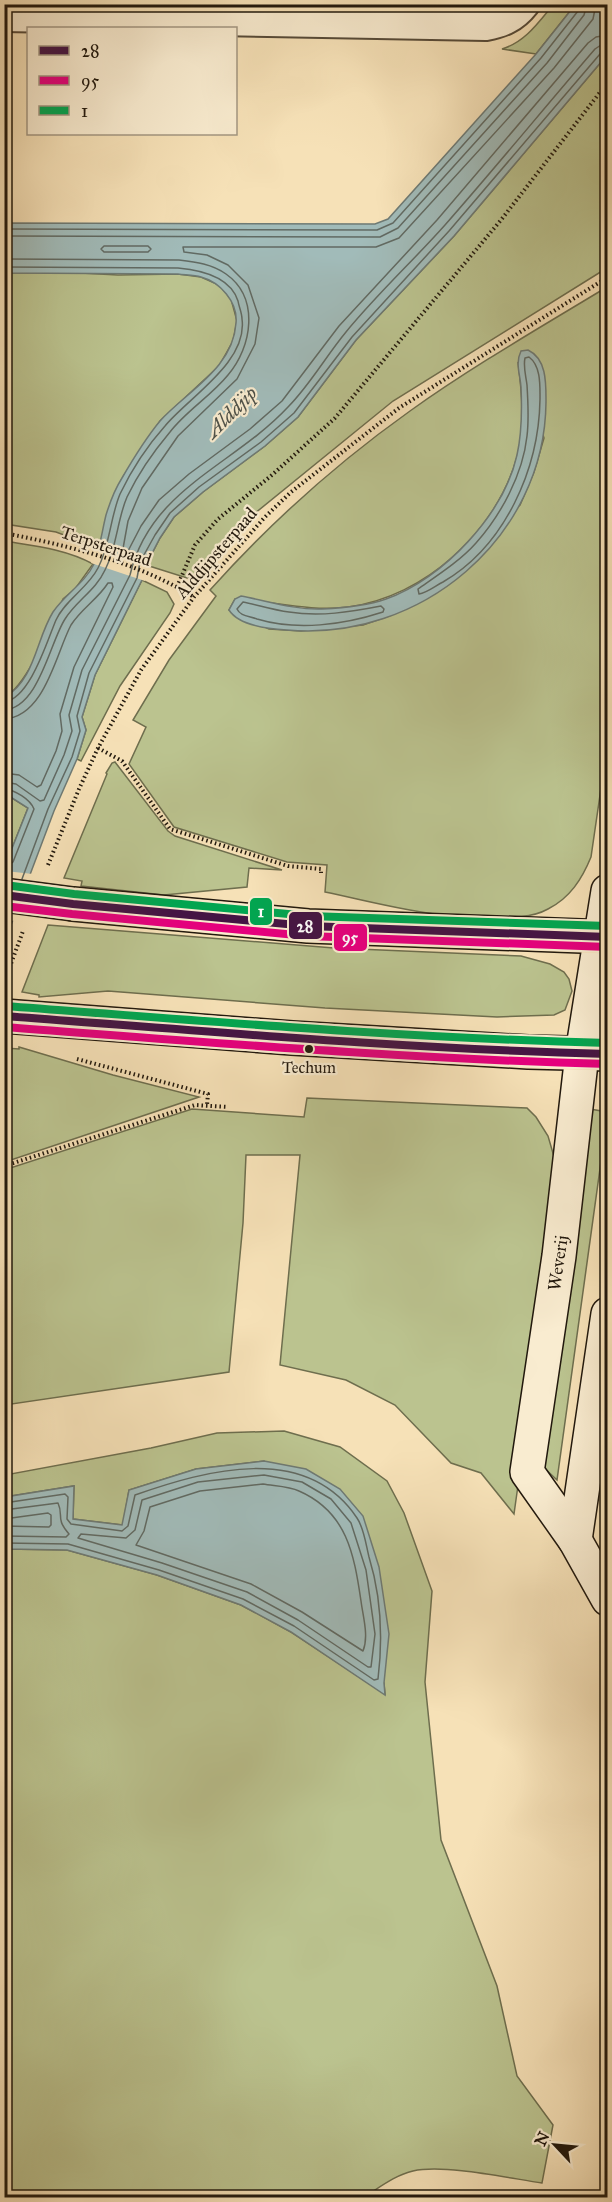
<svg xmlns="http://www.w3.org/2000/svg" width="612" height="2202" font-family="'IM FELL Great Primer',serif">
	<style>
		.green { fill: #bbc38f; stroke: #6e6e4e; stroke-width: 1.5; fill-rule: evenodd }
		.water { fill: #a1bbb9; stroke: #6e7a74; stroke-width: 1.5 }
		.pier { fill: #f6e1b7 }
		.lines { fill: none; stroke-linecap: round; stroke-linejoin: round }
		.shore { stroke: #616a63; stroke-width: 1.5 }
		.street-casing { stroke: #564a38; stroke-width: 32 }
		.secondary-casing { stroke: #21180d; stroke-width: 36 }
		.primary-casing { stroke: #21180d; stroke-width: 36 }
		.path { stroke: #21180d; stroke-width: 4; stroke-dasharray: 1.5 3; stroke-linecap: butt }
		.street { stroke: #f9ecd0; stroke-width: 28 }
		.secondary { stroke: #f9ecd0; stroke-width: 33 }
		.primary { stroke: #f6e1b7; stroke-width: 33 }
		.primary-bridge-casing { stroke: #21180d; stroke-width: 36; stroke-linecap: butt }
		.primary-bridge { stroke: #f6e1b7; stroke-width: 33 }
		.bus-1-casing { stroke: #f9ecd0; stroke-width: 12 }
		.bus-2-casing { stroke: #f9ecd0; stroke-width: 12 }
		.bus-3-casing { stroke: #f9ecd0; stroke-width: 12 }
		.bus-1 { stroke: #441444; stroke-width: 8 }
		.bus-2 { stroke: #e5007d; stroke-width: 8 }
		.bus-3 { stroke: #00a651; stroke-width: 8 }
		.bus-dot { fill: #21180d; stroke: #f9ecd0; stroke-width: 2 }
		.labels { text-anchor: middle; stroke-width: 4.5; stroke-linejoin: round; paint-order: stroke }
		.bus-label { font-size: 16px; fill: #21180d; stroke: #f9ecd0 }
		.street-label { font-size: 18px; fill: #21180d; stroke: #f9ecd0 }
		.water-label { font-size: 20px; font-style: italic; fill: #4e5149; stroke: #f9ecd0 }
		.line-badge { stroke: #f9ecd0; stroke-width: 2 }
		.badge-label { font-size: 16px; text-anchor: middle; font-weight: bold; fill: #fff }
	</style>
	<rect width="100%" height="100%" fill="#f6e1b7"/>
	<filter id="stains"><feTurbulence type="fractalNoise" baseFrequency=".00333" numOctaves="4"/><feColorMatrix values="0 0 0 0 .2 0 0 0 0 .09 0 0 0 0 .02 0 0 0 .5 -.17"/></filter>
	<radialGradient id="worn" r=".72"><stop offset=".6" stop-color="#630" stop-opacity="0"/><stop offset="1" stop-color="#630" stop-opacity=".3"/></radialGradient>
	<g class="green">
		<path d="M553 5H575L536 54 502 49C525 42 538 23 553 5Z"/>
		<polygon points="607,55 607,268 393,401 254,514 201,574 187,578 146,565 160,538 174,517 203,492 265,446 298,417 356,340 454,236"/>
		<polygon points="62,272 118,275 178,274 201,277 219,285 231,299 237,321 233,341 219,366 160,421 123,477 115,492 99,548 56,532 5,524 5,273"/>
		<path d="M607 287V747L591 857C582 879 570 898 548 909 530 919 509 917 489 916 474 916 458 917 443 915 404 911 364 900 325 892L327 865 287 862 174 827 129 764 146 727 133 720 169 660 216 596 210 590C270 523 337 463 410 411 473 366 541 327 607 287ZM518 362 544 438 534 472 520 505 392 615 363 625 301 631 269 629 229 610 235 599C273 601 309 612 348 607 425 597 496 532 517 457 525 427 522 393 518 362Z"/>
		<path d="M4 541C35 546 66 549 93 564L75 589 63 599C51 625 28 684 5 697Z"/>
		<polygon points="142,580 167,592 174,604 170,613 120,686 81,761 77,759 86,730 82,717 95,675"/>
		<polygon points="115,762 168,831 175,836 282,870 249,868 247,887 164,895 81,886 82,881 64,878 107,774 106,773 112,763"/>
		<polygon points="5,795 9,796 28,808 5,866"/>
		<polygon points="48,925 334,948 521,956 550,964 564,972 569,979 572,991 565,1010 554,1015 497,1017 325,1008 108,991 39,997 39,995 22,992"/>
		<polygon points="19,1047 113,1075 199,1097 5,1162 5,1048 19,1049"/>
		<polygon points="307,1098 527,1108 536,1117 548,1136 555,1160 553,1235 514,1514 481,1473 451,1463 395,1405 346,1380 280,1365 300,1155 246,1155 243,1223 229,1372 5,1405 4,1170 192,1109 304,1117"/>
		<polygon points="590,1109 607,1112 607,1118 557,1480 540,1464"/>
		<path d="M284 1431 340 1447 387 1481 404 1513 432 1591 425 1682 441 1840 497 1986 517 2076 553 2125 542 2183C508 2178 444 2164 413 2171 395 2175 379 2188 364 2197H5V1549L67 1550 157 1575 241 1605 291 1632 385 1694 384 1683 264 1461 196 1469 129 1490 123 1525 73 1519 74 1486 5 1497V1475L151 1448 217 1433Z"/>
	</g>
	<g class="water">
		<path d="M575 5H607V55L454 236 356 340 298 417 265 446 203 492 174 517 160 538 146 565 142 580 95 675 82 717 86 730 77 759 54 811 5 941V866L28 808 9 796 5 795V697C35 680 36 639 53 612 65 594 85 583 94 564 100 548 102 531 106 515 110 502 115 489 122 478 133 459 146 438 160 421 187 391 233 369 236 323 238 302 220 282 201 277 194 275 185 275 178 274L5 273V223L375 224 388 219 536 54Z"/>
		<path d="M528 350C547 359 546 384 546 402 545 538 420 642 287 630 269 629 239 626 229 610L235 599 241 596C268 601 295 610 322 609 343 608 366 606 386 599 443 579 504 514 517 455 522 433 522 409 521 387 520 374 515 363 521 351Z"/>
		<polygon points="264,1461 306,1469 340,1489 363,1516 379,1567 389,1634 384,1683 385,1695 291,1632 241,1605 157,1575 67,1550 5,1549 5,1497 74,1486 73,1519 122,1525 129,1490 196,1469"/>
	</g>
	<g class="pier">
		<polygon points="96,547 149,566 145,581 91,563"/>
		<polygon points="5,871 33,874 15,921 5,920"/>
	</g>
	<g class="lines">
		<g class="shore">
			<polyline points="596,4 593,19 554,68 399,238 376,247 183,247 184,252 207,255 228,265 248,285 259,318 255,344 237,379 178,436 142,488 128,521 122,554 127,553 141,526 159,500 189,474 250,429 282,401 339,326 437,220 588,43 596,37 608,35"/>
			<polyline points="4,229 377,230 393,223 541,58 578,11 579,4"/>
			<polyline points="4,236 380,237 398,228 547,63 584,15 587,4"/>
			<polygon points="104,246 148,246 151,249 148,252 104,252 101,249"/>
			<path d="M4 259 179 260C196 262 212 264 226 274 260 298 252 347 228 375 211 396 186 411 170 432 154 451 138 474 127 497 117 520 117 547 105 570 96 590 76 601 65 619 50 642 39 708 4 710"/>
			<path d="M4 267 178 268C201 270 230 276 238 301 239 307 242 313 242 319 248 362 189 397 165 426 148 445 131 471 120 494 110 518 110 545 98 568 88 588 65 600 56 620 47 641 30 699 4 702"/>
			<path d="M529 357C541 366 540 385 540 399 539 469 505 546 443 582 435 586 427 593 419 594L418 589C438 575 460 561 476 543 501 515 523 474 527 436 529 420 528 401 527 385 526 376 523 367 525 358Z"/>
			<path d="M243 602C258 605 273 610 289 612 320 617 350 612 381 606L384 609 383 612C343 625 297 631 257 619 249 616 240 616 237 609Z"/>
			<path d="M4 719C45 717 56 653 71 625 81 609 98 599 108 583H112L113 587 74 667 60 714 62 731 56 751 41 785 37 787 19 775 4 773"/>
			<path d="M4 782 16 784 40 801 44 800 64 755 72 731 69 715 82 670 130 575C150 489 233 466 288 407 310 385 326 356 346 332 377 294 413 261 445 225 496 167 545 107 595 49L601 45 608 44"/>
			<path d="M4 789C15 790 30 799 34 809L13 862 9 865 4 866"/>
			<polyline points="22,879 48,809 72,757 80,731 77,716 89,673 137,578 140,562 155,535 170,513 199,487 261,442 294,413 352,337 449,231 600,54 608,52"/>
			<polygon points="264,1475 302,1482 331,1499 351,1523 366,1570 375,1634 371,1667 368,1667 298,1620 247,1592 162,1563 78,1538 81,1534 126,1538 135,1530 142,1500 198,1482"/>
			<path d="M263 1484C274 1486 289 1486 299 1491 347 1512 354 1554 361 1601 363 1617 369 1636 363 1651L302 1612 251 1584 136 1545 144 1531 150 1507 200 1491Z"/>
			<path d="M4 1503 65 1494 68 1497 67 1519 71 1524 122 1531 128 1526 135 1495C206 1470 306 1442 357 1518 364 1528 366 1545 369 1557 381 1596 383 1638 378 1679L374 1680 294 1626 243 1599 159 1570 68 1544 4 1543"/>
			<path d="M4 1510 58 1503C64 1516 55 1518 69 1534L66 1537 4 1536"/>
			<polyline points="4,1519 48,1513 51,1515 51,1525 49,1527 4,1526"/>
		</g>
		<g class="street-casing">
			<path id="street" d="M4 17 486 26C502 23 514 18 525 4"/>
		</g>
		<g class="secondary-casing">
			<g id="secondary">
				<polyline points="608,891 582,1054 559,1256 527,1472 575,1540 608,1599"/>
				<polyline points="575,1540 608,1314"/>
			</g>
		</g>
		<g class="primary-casing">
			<g id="primary">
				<polyline points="73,904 308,926 608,937"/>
				<polyline points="4,1016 292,1038 528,1052 608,1054"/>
			</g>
		</g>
		<g class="path">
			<path d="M4 533C70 546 137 562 194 597"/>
			<polyline points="177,587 195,545 218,519 272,475 335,418 501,220 608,82"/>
			<polyline points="98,748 122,761 170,829 288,866 321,869 321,873"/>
			<polyline points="48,865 79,789 98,748 141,670 194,597 265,517 291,492 399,408 608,277"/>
			<polyline points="5,980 23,931"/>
			<polyline points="77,1059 208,1094 207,1105"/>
			<polyline points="4,1166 195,1105 228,1107"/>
		</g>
		<use href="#street" class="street"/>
		<use href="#secondary" class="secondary"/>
		<use href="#primary" class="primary"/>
		<g class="primary-bridge-casing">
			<polyline id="primary-bridge" points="4,895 73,904"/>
		</g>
		<use href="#primary-bridge" class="primary-bridge"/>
		<g class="bus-1-casing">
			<g id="bus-1">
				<polyline points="4,895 73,904 308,926 608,937"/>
				<path d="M4 1016C205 1031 406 1049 608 1054"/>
			</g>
		</g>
		<g class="bus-2-casing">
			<g id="bus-2">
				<polyline points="4,906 72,914 307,936 608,947"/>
				<path d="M4 1027C205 1042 406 1059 608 1064"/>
			</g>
		</g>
		<g class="bus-3-casing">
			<g id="bus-3">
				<polyline points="5,885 74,894 309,916 608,926"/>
				<path d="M5 1006C205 1021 406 1038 608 1043"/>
			</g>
		</g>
		<use href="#bus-1" class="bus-1"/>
		<use href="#bus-2" class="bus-2"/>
		<use href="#bus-3" class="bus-3"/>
	</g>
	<circle class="bus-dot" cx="309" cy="1049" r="5"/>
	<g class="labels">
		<g class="bus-label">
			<text x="309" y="1073">Techum</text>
		</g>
		<g class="street-label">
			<text transform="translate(106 546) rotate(18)" y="6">Terpsterpaad</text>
			<text transform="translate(216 553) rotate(-49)" y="6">Alddjipsterpaad</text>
			<text transform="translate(558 1263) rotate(-82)" y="6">Weverij</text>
		</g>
		<g class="water-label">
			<text transform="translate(231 412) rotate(-45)" y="7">Alddjip</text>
		</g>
	</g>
	<g class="line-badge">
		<rect x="249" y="897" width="24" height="29" rx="6" fill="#00a651"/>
		<rect x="288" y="911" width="35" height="29" rx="6" fill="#441444"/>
		<rect x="333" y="923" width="35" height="29" rx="6" fill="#e5007d"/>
	</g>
	<g class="badge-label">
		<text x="261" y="917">1</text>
		<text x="305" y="932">28</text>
		<text x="350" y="943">95</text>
	</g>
	<rect width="612" height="2202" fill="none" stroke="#f6e1b7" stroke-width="24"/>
	<rect x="6" y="6" width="600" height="2190" fill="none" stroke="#21180d" stroke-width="3"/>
	<rect x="12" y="12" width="588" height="2178" fill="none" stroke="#21180d" stroke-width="1.5"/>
	<rect x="27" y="27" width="210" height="108" fill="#f9ecd0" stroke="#a39782" stroke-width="1.5"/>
	<rect x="39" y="46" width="30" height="9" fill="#441444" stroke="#a39782" stroke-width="1.5"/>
	<text x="81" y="57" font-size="18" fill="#21180d">28</text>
	<rect x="39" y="76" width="30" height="9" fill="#e5007d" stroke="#a39782" stroke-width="1.5"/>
	<text x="81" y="87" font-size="18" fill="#21180d">95</text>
	<rect x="39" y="106" width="30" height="9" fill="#00a651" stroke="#a39782" stroke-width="1.5"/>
	<text x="81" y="117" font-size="18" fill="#21180d">1</text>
	<g transform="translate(555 2145) rotate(296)" stroke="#f9ecd0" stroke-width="4.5" paint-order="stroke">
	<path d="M0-4.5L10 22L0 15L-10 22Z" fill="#21180d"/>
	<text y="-9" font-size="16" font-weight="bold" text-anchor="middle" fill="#21180d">N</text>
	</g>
	<rect width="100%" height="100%" filter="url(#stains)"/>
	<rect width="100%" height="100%" fill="url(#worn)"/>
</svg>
